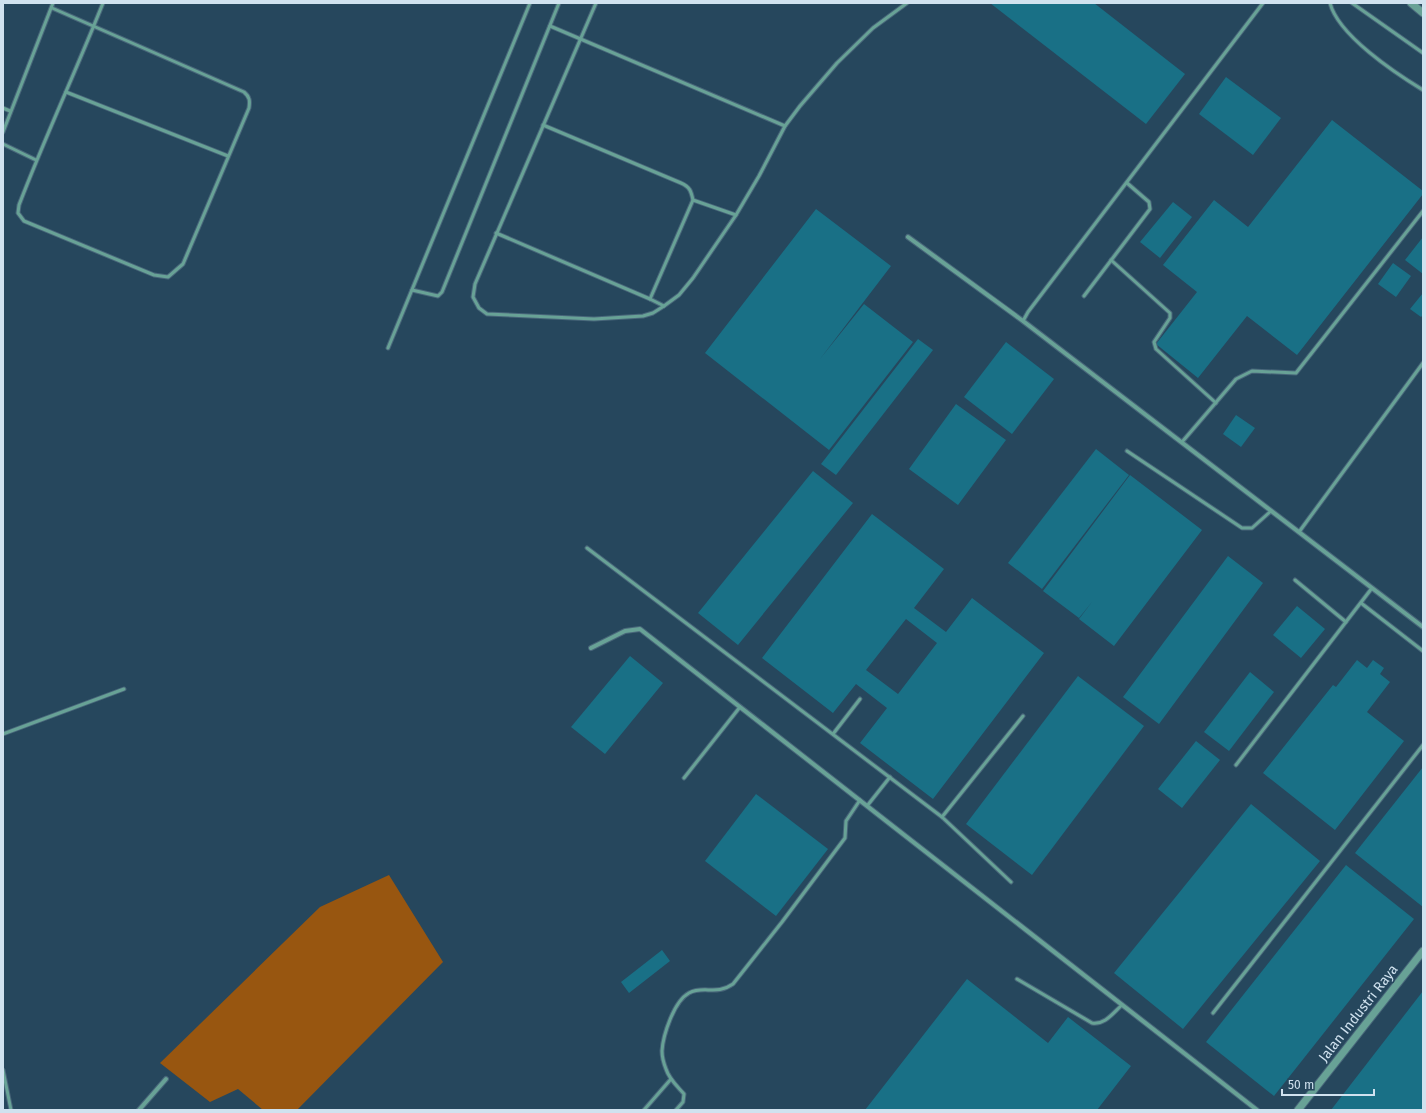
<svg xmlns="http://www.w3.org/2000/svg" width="1426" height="1113" font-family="'Fira Sans',sans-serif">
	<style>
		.green { fill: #985610 }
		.building { fill: #197086; fill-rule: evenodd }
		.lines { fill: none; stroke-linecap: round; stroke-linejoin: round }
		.service-casing { stroke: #48667a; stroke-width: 5 }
		.minor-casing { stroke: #48667a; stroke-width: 6 }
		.tertiary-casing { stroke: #48667a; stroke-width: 9 }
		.service { stroke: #68a296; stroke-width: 3 }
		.minor { stroke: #68a296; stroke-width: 4 }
		.tertiary { stroke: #68a296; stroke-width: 7 }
		.labels { text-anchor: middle; stroke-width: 3; stroke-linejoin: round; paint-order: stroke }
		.street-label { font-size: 14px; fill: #d0e2ef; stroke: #26475d }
	</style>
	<rect width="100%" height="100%" fill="#26475d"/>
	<polygon class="green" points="389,875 443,962 297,1110 263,1110 238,1089 210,1102 160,1063 320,907"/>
	<g class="building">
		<polygon points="990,3 1094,3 1185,74 1146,124"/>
		<polygon points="1226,77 1281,118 1253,155 1199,114"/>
		<polygon points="1332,120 1423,191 1423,194 1297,355 1247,316 1198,378 1156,344 1197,292 1163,265 1214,200 1248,227"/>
		<polygon points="1173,202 1192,217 1160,258 1140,242"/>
		<polygon points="816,209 891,266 820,359 864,304 913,342 829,450 705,353"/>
		<polygon points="1423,237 1423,274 1405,260"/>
		<polygon points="1393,263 1411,276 1396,297 1378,284"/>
		<polygon points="1423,293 1423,315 1421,317 1410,309"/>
		<polygon points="918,339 933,350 836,475 821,464"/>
		<polygon points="1006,342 1054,379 1012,434 964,397"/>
		<polygon points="956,404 1006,440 958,505 909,469"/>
		<polygon points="1236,415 1255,428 1241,447 1223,434"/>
		<polygon points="1096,449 1129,475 1042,589 1008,563"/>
		<polygon points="813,471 853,503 738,645 698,613"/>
		<polygon points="1130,475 1202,530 1114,646 1079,619 1092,602 1079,618 1043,591"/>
		<path d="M872 514 944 569 914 608 946 632 972 598 1044 653 933 799 860 743 887 708 856 684 833 713 762 658ZM906 619 937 643 898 694 866 670Z"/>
		<polygon points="1228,556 1263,583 1159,724 1123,697"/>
		<polygon points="1297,606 1325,629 1301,658 1273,635"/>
		<polygon points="630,656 663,683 605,754 571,727"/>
		<polygon points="1357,660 1367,668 1373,660 1384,668 1380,674 1390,682 1367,712 1404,741 1335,830 1263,773 1333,685 1336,687"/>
		<polygon points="1250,672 1274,692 1229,751 1204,732"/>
		<polygon points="1078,676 1144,726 1032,875 966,824"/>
		<polygon points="1196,741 1220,760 1182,808 1158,789"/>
		<polygon points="1423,767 1423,907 1355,853"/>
		<polygon points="756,794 828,849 776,916 705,861"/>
		<polygon points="1251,804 1320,861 1183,1029 1114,973"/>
		<polygon points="1346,865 1414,919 1274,1096 1206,1042"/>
		<polygon points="662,950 670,961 629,993 621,982"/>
		<polygon points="967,979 1048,1043 1068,1017 1131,1066 1097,1110 865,1110"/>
		<polygon points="1423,991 1423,1110 1331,1110"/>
	</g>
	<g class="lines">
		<g class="service-casing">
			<g id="service">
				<polyline points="596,3 475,284 473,297 479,308 487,314 594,319 643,316 653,313 664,306 679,295 693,278 736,215 759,176 785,126 800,106 837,63 873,28 907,3"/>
				<path d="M1330 3C1338 35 1395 73 1423 90"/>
				<polyline points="1352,3 1423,53"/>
				<path d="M52 8 244 92C250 97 250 101 249 108L183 264 168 277 154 275 24 221 18 213 19 205C45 137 76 71 103 3"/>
				<polyline points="550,26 785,126"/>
				<polyline points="66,92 228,156"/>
				<polyline points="3,108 10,111"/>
				<path d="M543 125 681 183C690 187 691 191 693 200L650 299"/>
				<polyline points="3,132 53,3"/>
				<polyline points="3,144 36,160"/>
				<polyline points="693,200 736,215"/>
				<polyline points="496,233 650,299 664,306"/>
				<polyline points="1111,260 1170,313 1170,318 1154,342 1156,349 1216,403"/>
				<polyline points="412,290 438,296 442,292 559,3"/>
				<polyline points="1084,296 1150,209 1149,202 1127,183"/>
				<polyline points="1023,321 1028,312 1263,3"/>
				<polyline points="388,348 530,3"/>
				<polyline points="1182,442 1236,379 1252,371 1296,373 1423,211"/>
				<polyline points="1127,451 1242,528 1252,528 1271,511"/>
				<polyline points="1299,532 1423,363"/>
				<polyline points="587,548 942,817 1011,882"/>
				<polyline points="1295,580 1346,622"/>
				<polyline points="1361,603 1423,651"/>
				<polyline points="3,734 124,689"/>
				<polyline points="833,734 860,699"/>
				<polyline points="1236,765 1372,588"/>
				<polyline points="684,778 740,707"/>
				<polyline points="867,806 890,777"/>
				<polyline points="942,817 1023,716"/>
				<path d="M1017 979 1092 1023C1105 1025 1113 1013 1122 1005"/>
				<polyline points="1213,1013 1423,745"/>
				<polyline points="3,1070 11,1110"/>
				<polyline points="644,1110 671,1079"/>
				<path d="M676 1110 683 1102 684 1094C677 1086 669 1079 666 1069 664 1064 662 1056 662 1051 663 1035 674 1001 689 993 704 985 716 996 733 984L782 922 845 838 846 821 860 800"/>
			</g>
		</g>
		<g class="minor-casing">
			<g id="minor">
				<polyline points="908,237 1023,321 1423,627"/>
				<polyline points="591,648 625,631 640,629 1257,1110"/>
				<polyline points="139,1110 166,1079"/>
			</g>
		</g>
		<g class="tertiary-casing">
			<g id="tertiary">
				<polyline points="1411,3 1423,13"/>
				<polyline points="1298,1110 1423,951"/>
			</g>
		</g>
		<use href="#service" class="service"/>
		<use href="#minor" class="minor"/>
		<use href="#tertiary" class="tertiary"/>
	</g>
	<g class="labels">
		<g class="street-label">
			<text transform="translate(1358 1013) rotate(-52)" y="5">Jalan Industri Raya</text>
		</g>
	</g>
	<rect width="1426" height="1113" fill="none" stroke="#d0e2ef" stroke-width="8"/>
	<path d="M1282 1089v6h92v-6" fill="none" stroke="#d0e2ef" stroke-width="2"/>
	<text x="1288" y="1089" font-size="12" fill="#d0e2ef" stroke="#26475d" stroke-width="3" paint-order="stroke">50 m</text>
</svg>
